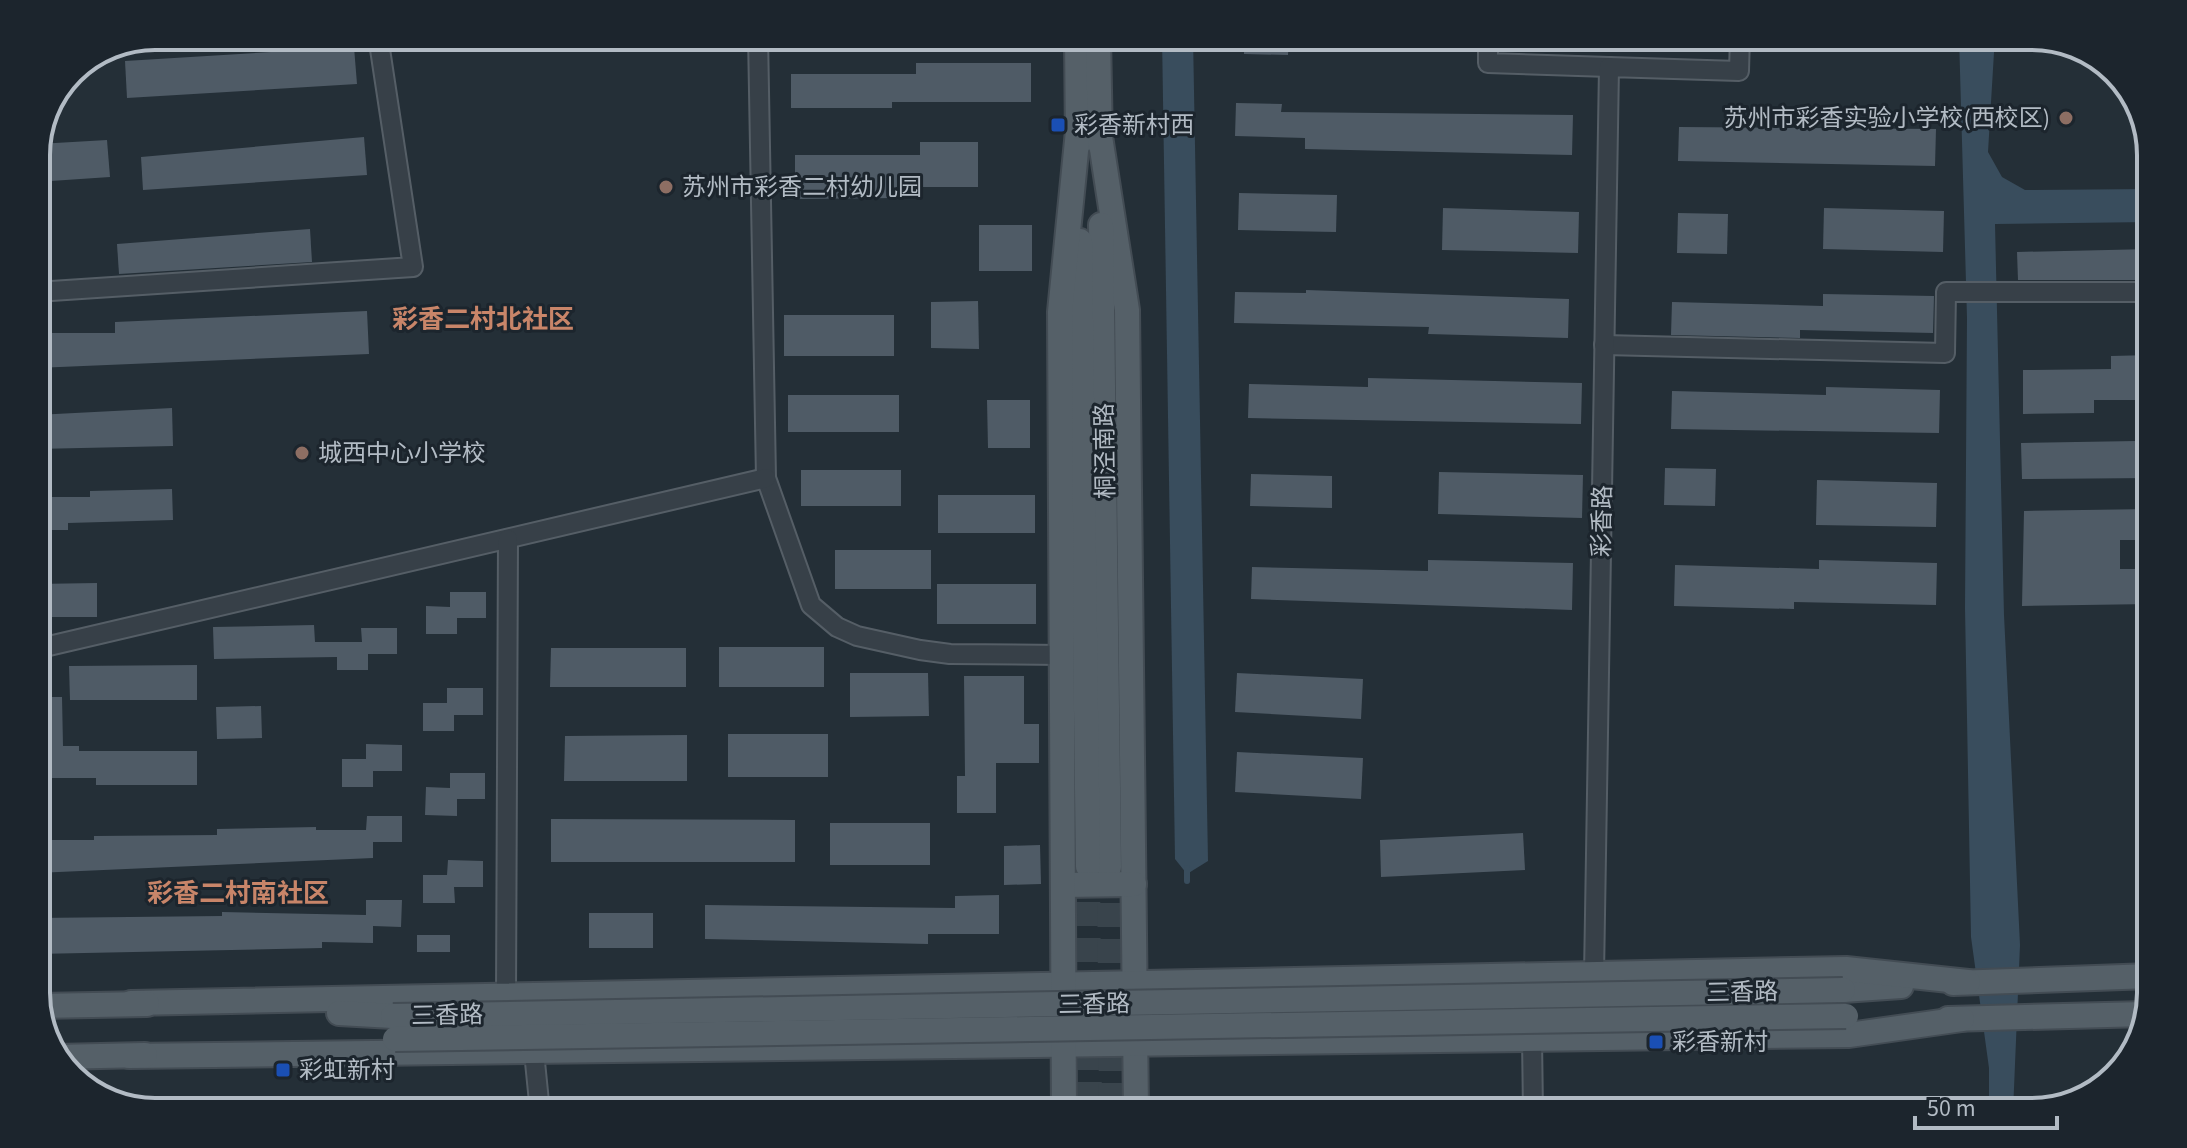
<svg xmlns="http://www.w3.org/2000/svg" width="2187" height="1148" font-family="'Source Sans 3','Noto Sans SC',sans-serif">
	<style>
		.water { fill: #394d5d }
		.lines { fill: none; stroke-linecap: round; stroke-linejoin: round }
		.stream { stroke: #394d5d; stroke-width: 6 }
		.building { fill: #4f5b66 }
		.major-tunnel { stroke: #39444c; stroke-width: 24; stroke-dasharray: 24 12; stroke-linecap: butt }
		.minor-casing { stroke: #555e66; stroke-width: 22 }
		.major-casing { stroke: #434c54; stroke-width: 28 }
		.minor { stroke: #374048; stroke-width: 18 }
		.major { stroke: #556068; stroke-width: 24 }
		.major-bridge-casing { stroke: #434c54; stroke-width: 28; stroke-linecap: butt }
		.major-bridge { stroke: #556068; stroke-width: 24 }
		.education-dot { fill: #8d6e63; stroke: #1c252d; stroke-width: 3 }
		.transit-dot { fill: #1a4fb4; stroke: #1c252d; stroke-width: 3 }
		.labels { text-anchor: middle; stroke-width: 6; stroke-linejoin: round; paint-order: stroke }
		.poi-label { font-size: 24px; fill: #b2bbc4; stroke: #1c252d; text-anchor: start }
		.street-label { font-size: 24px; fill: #b2bbc4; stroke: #1c252d }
		.neighbourhood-label { font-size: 26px; font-weight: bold; fill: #c88569; stroke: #1c252d }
		.rim { fill: none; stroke: #b2bbc4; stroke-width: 4 }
	</style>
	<rect width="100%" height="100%" fill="#242f37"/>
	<g class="water">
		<polygon points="1162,36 1193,36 1208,861 1187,874 1175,859"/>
		<polygon points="1959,36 1995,36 1988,152 2002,177 2025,190 2151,189 2151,222 1995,224 2004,615 2020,945 2013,1112 1989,1112 1989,1068 1971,937 1965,608 1967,318"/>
	</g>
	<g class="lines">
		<polyline class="stream" points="1187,868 1187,881"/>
	</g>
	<g class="building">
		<polygon points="1244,36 1289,36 1288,55 1244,54"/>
		<polygon points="354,47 357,84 127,98 125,61"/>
		<polygon points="916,63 1031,63 1031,102 892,102 892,108 791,108 791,74 916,74"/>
		<polygon points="1236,103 1282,104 1281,112 1573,115 1572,155 1305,149 1305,138 1235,136"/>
		<polygon points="1679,127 1936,129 1935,166 1678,161"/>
		<polygon points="364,137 367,175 143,190 141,157"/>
		<polygon points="107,140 110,177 36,182 38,144"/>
		<polygon points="920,142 978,142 978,187 896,187 896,198 795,199 795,155 920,155"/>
		<polygon points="1239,193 1337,195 1336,232 1238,230"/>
		<polygon points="1443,208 1579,212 1578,253 1442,250"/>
		<polygon points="1824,208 1944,211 1943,252 1823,249"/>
		<polygon points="1678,213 1728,214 1727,254 1677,253"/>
		<rect x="979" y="225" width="53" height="46"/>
		<polygon points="310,229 312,262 119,274 117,244"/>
		<polygon points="2151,249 2151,280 2018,280 2017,252"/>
		<polygon points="1306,290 1569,299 1568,338 1428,334 1429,327 1234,323 1235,292 1306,293"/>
		<polygon points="1823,294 1934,296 1933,333 1800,330 1800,338 1671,335 1672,302 1823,306"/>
		<polygon points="978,301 979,349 931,348 931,302"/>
		<polygon points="367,311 369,354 36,368 36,333 115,333 115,322"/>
		<rect x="784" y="315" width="110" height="41"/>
		<polygon points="2151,355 2151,478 2022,479 2021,443 2136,441 2136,400 2094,400 2094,413 2023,414 2023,370 2111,369 2111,356"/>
		<polygon points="1368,378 1582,383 1581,424 1248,418 1249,384 1368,387"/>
		<polygon points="1826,387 1940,390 1939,433 1671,429 1672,391 1826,395"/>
		<rect x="788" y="395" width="111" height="37"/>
		<polygon points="987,400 1030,400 1030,448 988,448"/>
		<polygon points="172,408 173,446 36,449 36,415"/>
		<polygon points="1665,468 1716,469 1715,506 1664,505"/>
		<rect x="801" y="470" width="100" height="36"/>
		<polygon points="1439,472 1583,475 1582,518 1438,514"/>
		<polygon points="1251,474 1332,476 1332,508 1250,506"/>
		<polygon points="1817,480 1937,483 1936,527 1816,525"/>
		<polygon points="172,489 173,520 68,523 68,530 36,530 36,497 90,497 90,491"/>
		<rect x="938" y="495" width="97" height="38"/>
		<polygon points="2151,509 2151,540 2120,540 2120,569 2151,569 2151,604 2022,606 2024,511"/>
		<rect x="835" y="550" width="96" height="39"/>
		<polygon points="1428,560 1573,563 1572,610 1251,599 1252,567 1428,571"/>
		<polygon points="1819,560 1937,563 1936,605 1794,602 1794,609 1674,606 1675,565 1819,569"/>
		<polygon points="97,583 97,617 36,617 36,584"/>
		<rect x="937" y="584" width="99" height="40"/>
		<polygon points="450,592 486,592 486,618 457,618 457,634 426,634 426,606 450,607"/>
		<polygon points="314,625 315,642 362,642 361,628 397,628 397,654 368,654 368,670 337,670 337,657 214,659 213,627"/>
		<rect x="719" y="647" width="105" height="40"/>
		<polygon points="551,648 686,648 686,687 550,687"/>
		<polygon points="197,665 197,700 70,700 69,666"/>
		<polygon points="850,673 928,673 929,716 850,717"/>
		<polygon points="1237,673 1363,679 1361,719 1235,712"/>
		<polygon points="964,676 1024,676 1024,724 1039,724 1039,763 996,763 996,813 957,813 957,776 965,776"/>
		<polygon points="447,688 483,688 483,715 454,715 454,731 423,731 423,703 447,703"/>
		<polygon points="36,697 62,697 63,746 79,746 79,751 197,751 197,785 96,785 96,778 36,778"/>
		<polygon points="261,706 262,738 217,739 216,707"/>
		<rect x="728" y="734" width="100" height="43"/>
		<polygon points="687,735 687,781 564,781 565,736"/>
		<polygon points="366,744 402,745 402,771 373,771 373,787 342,787 342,759 366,759"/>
		<polygon points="1237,752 1363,758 1361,799 1235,792"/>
		<polygon points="450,773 485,773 485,799 457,799 457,816 425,815 426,787 450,788"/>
		<polygon points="367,816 402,816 402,842 373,842 373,858 36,873 36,840 94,840 94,836 217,835 217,829 316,827 316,830 366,830"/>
		<polygon points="551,819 795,820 795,862 551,862"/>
		<rect x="830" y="823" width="100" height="42"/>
		<polygon points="1523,833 1525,870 1381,877 1380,840"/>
		<polygon points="1040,845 1041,884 1004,885 1004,846"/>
		<polygon points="448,860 483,861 483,887 454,887 455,903 423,903 423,875 447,875"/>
		<polygon points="999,895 999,934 928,934 928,944 705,939 705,905 955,908 955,896"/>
		<polygon points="366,900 402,900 401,927 373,926 373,943 322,942 322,948 36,954 36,918 222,916 222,912 366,915"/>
		<rect x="589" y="913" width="64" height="35"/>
		<rect x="417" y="935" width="33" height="17"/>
	</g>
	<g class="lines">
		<g class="major-tunnel">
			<polyline points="1088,866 1090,1112"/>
			<polyline points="1109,867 1111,1112"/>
		</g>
		<g class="minor-casing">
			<g id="minor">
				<polyline points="758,36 766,478 811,605 837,627 857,636 920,650 950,654 1062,655"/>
				<polyline points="1488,36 1488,63 1609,67"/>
				<polyline points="36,292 413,267 378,36"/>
				<polyline points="1604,345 1945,353 1946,292 2151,292"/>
				<polyline points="36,649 766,478"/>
				<polyline points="1594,975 1609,67 1739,71 1740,36"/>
				<polyline points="506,996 508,539"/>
				<polyline points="1532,1039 1533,1112"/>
				<polyline points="534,1052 540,1112"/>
			</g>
		</g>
		<g class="major-casing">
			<g id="major">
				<polyline points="1077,36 1078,144"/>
				<polyline points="1098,36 1100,144"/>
				<polyline points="1099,130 1127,310 1136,1112"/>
				<polyline points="1101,225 1109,867"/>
				<polyline points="1080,241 1088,866"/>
				<polyline points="1063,885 1134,884"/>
				<polyline points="1953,983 2151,976"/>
				<polyline points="1843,990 1901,986"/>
				<polyline points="131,1003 1846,969 1968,982"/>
				<polyline points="38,1006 147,1004"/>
				<polyline points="339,1013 393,1016"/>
				<polyline points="1948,1019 2146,1014"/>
				<polyline points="129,1056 1849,1035 1962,1019"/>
				<polyline points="56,1057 145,1055"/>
				<polyline points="1064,1112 1060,312 1078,131"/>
			</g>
		</g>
		<use href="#minor" class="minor"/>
		<use href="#major" class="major"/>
		<g class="major-bridge-casing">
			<g id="major-bridge">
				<polyline points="393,1016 1843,990"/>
				<polyline points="395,1039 1846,1016"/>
			</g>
		</g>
		<use href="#major-bridge" class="major-bridge"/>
	</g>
	<g class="education-dot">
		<circle cx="2066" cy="118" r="8"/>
		<circle cx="666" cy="187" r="8"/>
		<circle cx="302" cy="453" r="8"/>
	</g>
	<g class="transit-dot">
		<rect x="1050" y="117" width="16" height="16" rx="4"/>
		<rect x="1648" y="1034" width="16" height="16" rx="4"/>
		<rect x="275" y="1062" width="16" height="16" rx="4"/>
	</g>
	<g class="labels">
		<g class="poi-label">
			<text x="2050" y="126" text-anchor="end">苏州市彩香实验小学校(西校区)</text>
			<text x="1074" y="133">彩香新村西</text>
			<text x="682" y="195">苏州市彩香二村幼儿园</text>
			<text x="318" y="461">城西中心小学校</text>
			<text x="1672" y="1050">彩香新村</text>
			<text x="299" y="1078">彩虹新村</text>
		</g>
		<g class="street-label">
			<text transform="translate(1105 451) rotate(-91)" y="8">桐泾南路</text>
			<text transform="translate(1602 521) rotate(-89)" y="8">彩香路</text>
			<text transform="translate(1742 992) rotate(-1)" y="8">三香路</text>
			<text transform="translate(1094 1004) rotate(-1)" y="8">三香路</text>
			<text transform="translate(447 1015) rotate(-1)" y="8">三香路</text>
		</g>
		<g class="neighbourhood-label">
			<text x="483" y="328">彩香二村北社区</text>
			<text x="238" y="902">彩香二村南社区</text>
		</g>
	</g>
	<path d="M0 0H2187V1148H0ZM155 50H2032A105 105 0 0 1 2137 155V993A105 105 0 0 1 2032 1098H155A105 105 0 0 1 50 993V155A105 105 0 0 1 155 50Z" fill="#1c252d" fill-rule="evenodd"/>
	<path class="rim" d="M155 50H2032A105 105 0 0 1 2137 155V993A105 105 0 0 1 2032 1098H155A105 105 0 0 1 50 993V155A105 105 0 0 1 155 50Z"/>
	<path d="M1915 1116v12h142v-12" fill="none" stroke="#b2bbc4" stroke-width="4"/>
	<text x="1927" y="1116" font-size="24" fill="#b2bbc4" stroke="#1c252d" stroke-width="6" paint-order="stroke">50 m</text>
</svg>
